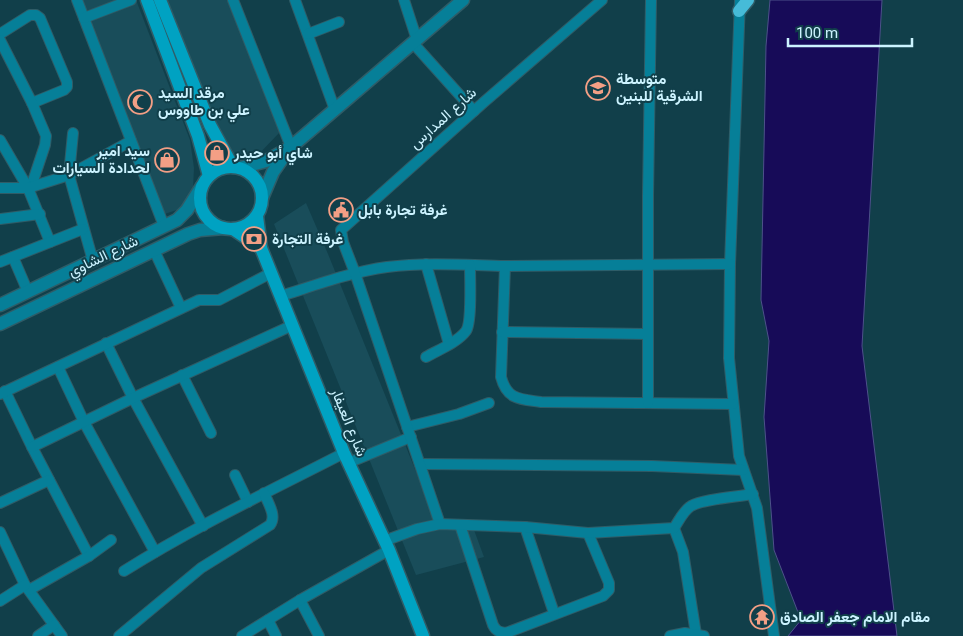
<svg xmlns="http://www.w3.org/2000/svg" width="963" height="636" font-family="Roboto,Vazirmatn,sans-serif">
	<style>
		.built { fill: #194d5a }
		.water { fill: #170b58; stroke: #4d518a }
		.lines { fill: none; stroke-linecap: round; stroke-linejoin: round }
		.minor-casing { stroke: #2f5c67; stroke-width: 12 }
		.tertiary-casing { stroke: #2f5c67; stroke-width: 15 }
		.secondary-casing { stroke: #2f5c67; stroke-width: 15 }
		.primary-casing { stroke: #2f5c67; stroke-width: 15 }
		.minor { stroke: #067f98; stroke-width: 10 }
		.tertiary { stroke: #067f98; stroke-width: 12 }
		.secondary { stroke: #00a2c2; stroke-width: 12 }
		.primary { stroke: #46bbd8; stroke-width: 12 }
		.labels { text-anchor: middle; stroke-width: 4; stroke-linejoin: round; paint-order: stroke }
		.poi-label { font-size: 15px; font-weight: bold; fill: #ccf3ff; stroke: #113f4a; text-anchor: start }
		.street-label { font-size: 15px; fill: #ccf3ff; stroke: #113f4a }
	</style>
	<rect width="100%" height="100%" fill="#113f4a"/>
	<g class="built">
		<polygon points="74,0 136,0 190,140 194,168 193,188 180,209 155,217"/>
		<polygon points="163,0 234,0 281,131 254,159 233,167"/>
		<polygon points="306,203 328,254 438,526 474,530 484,557 416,575 274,224"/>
	</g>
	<polygon class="water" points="770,0 882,0 862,346 897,636 788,636 801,620 774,550 764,417 769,341 761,300 766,46"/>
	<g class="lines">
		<g class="minor-casing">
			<g id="minor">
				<polyline points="77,0 164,226"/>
				<polyline points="233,0 291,147"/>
				<polyline points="295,0 335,110"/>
				<polyline points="404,0 417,40"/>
				<polyline points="740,0 730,264 729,358 739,456 757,508 774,636"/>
				<polyline points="84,18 131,0"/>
				<polyline points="0,34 30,15 36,15 40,18 67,82 67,87 64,90 32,103"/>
				<polyline points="308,34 339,22"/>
				<polyline points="0,40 32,103 46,136 45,145 31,187"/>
				<polyline points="413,43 474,111"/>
				<polyline points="73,133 69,175 93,261"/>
				<polyline points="0,140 28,188 50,242"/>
				<polyline points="0,188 28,188 69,175 131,141"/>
				<polyline points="0,219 40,214"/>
				<polyline points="154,250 181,308"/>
				<polyline points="13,257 28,292"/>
				<polyline points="0,262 83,229"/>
				<polyline points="426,264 449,344"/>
				<path d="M505 266 501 377C507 400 520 399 541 402L733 404"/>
				<path d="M281 296C316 285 351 272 387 267 426 262 466 265 505 266 580 266 655 264 730 264"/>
				<polyline points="502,332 648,334"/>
				<polyline points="106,343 133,398 203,526"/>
				<path d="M426 357C438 350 457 343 466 331 472 323 470 277 470 265"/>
				<polyline points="58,367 84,422 155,552"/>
				<polyline points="182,375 211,433"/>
				<polyline points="5,391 32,447 89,556"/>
				<polyline points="0,394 199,300 219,300 271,273"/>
				<polyline points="648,403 648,196 651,0"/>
				<polyline points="407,427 459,414 489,403"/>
				<polyline points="32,447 133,398 293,325"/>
				<polyline points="348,463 411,437"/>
				<polyline points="420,464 652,466 743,470"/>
				<polyline points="235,475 248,502"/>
				<polyline points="0,503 49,480"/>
				<polyline points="440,524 355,273 343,242 341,230 484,102 602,0"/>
				<path d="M460 525 493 625C496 631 499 632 506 633L603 596 609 590V583L588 533"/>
				<polyline points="525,527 554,613"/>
				<polyline points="674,528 683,552 696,634"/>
				<polyline points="0,532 25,585 62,636"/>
				<path d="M384 541 417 529 440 524 525 527 588 533 674 528C679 521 683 511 691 506 703 499 737 497 753 494"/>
				<path d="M124 571C194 527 270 491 344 453"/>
				<polyline points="29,590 89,556 111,540"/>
				<polyline points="300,600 319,636"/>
				<polyline points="0,601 25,585"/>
				<polyline points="268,620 276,636"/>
				<polyline points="38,636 54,625"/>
				<path d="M119 636 201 568 270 525C277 516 268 503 264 493"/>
				<polyline points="242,636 300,600 389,550"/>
				<polyline points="670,636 685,633 704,636"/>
			</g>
		</g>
		<g class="tertiary-casing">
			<g id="tertiary">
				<polyline points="240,168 266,161 291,147 463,0"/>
				<polyline points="262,198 273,172 287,152"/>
				<polyline points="0,305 177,220 187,210 202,186"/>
				<polyline points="0,324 188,234 200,230 224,228"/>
			</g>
		</g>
		<g class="secondary-casing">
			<g id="secondary">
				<polyline points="147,0 198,136 209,176"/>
				<polyline points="160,0 210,125 233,167"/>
				<circle cx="231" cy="198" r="31"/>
				<polyline points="257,216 261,248 344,453 389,550 423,636"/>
				<polyline points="233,229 261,248"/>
			</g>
		</g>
		<g class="primary-casing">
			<polyline id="primary" points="739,11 748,0"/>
		</g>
		<use href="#minor" class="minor"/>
		<use href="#tertiary" class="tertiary"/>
		<use href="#secondary" class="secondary"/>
		<use href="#primary" class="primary"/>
	</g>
	<defs>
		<g id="school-ring" transform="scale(1.25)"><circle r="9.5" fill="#113f4a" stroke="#f39f85" stroke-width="1.5"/><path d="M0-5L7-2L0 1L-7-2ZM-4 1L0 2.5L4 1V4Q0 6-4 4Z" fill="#f39f85"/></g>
		<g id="mosque-ring" transform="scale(1.25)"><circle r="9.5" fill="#113f4a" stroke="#f39f85" stroke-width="1.5"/><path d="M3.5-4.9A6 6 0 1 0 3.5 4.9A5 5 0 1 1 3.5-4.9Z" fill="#f39f85"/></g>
		<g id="shop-ring" transform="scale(1.25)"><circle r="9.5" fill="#113f4a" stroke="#f39f85" stroke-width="1.5"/><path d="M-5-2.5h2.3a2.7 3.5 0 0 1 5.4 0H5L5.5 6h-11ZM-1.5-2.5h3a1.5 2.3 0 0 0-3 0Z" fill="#f39f85"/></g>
		<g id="civic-ring" transform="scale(1.25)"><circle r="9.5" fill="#113f4a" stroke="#f39f85" stroke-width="1.5"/><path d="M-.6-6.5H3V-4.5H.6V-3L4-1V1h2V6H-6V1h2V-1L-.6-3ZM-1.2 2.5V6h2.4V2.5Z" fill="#f39f85"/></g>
		<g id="bank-ring" transform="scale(1.25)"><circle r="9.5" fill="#113f4a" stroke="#f39f85" stroke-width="1.5"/><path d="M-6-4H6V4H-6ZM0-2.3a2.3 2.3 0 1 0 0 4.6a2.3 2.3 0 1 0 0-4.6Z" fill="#f39f85"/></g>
		<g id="temple-ring" transform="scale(1.25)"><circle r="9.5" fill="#113f4a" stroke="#f39f85" stroke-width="1.5"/><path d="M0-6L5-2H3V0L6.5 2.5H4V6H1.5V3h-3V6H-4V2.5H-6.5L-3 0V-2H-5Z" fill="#f39f85"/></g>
	</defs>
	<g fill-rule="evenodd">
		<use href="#school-ring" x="598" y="88"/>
		<use href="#mosque-ring" x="140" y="102"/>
		<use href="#shop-ring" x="217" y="153"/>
		<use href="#shop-ring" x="167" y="160"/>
		<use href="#civic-ring" x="341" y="210"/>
		<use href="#bank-ring" x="254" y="239"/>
		<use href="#temple-ring" x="762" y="617"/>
	</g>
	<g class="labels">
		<g class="poi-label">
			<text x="616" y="84">متوسطة<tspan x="616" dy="17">الشرقية للبنين</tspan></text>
			<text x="158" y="98">مرقد السيد<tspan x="158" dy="17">علي بن طاووس</tspan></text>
			<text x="150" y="156" text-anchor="end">سيد امير<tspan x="150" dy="17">لحدادة السيارات</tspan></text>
			<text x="234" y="158">شاي أبو حيدر</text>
			<text x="358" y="215">غرفة تجارة بابل</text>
			<text x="272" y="244">غرفة التجارة</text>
			<text x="780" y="622">مقام الامام جعفر الصادق</text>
		</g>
		<g class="street-label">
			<text transform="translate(443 118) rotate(-42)" y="5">شارع المدارس</text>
			<text transform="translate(103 256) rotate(-26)" y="5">شارع الشاوي</text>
			<text transform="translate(349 422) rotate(68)" y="5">شارع العيفار</text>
		</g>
	</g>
	<path d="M788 38v8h124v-8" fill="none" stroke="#ccf3ff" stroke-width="2.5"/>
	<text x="796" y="38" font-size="15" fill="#ccf3ff" stroke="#113f4a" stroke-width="4" paint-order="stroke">100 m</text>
</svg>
